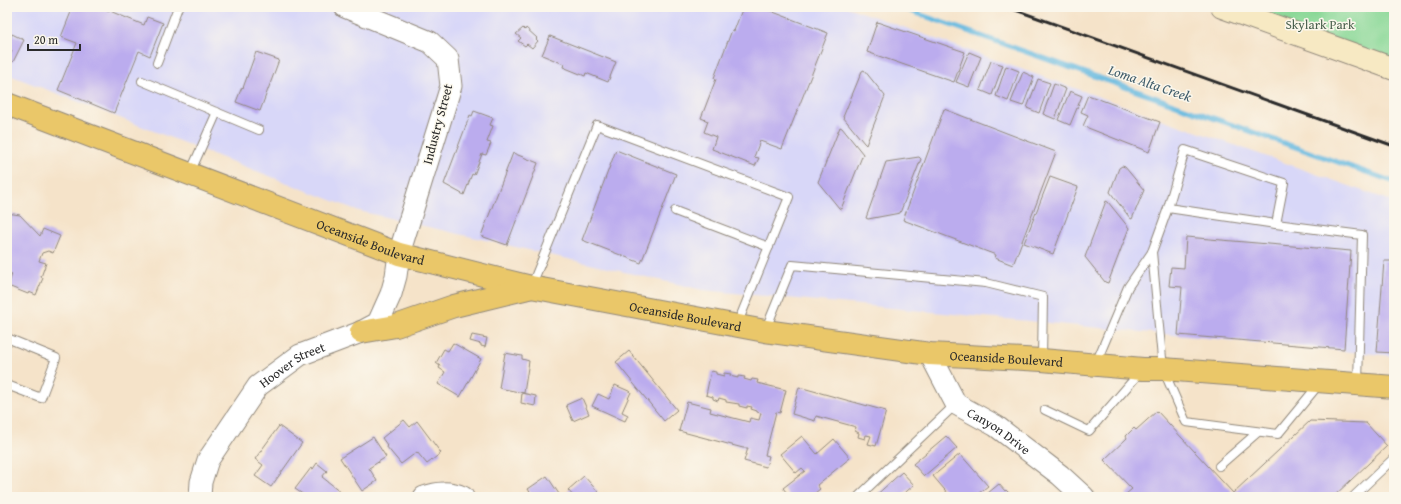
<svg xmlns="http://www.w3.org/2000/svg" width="1401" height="504" font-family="'Gentium Book Plus',serif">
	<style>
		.built { fill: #d8d7f8 }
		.green { fill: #8ad897; stroke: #5a8261 }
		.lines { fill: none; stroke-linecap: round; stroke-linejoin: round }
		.stream { stroke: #63b8df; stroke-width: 5 }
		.building { fill: #bbacee }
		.service-casing { stroke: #90877a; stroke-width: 10 }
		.tertiary-casing { stroke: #90877a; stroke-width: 23 }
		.secondary-casing { stroke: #90877a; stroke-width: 24 }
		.primary-casing { stroke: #90877a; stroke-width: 24 }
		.service { stroke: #fff; stroke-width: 8 }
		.tertiary { stroke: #fff; stroke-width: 21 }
		.secondary { stroke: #f7e9c3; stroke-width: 22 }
		.primary { stroke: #eac769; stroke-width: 22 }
		.rail { stroke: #2b2b2b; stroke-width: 3 }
		.labels { text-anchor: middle; stroke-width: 3; stroke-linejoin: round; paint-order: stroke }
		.park-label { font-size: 13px; fill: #485f4b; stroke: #fbf7ec }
		.street-label { font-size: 13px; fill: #2b2b2b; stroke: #fbf7ec }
		.water-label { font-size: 14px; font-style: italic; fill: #3f5c6a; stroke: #fbf7ec }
	</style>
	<rect width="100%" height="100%" fill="#fbf7ec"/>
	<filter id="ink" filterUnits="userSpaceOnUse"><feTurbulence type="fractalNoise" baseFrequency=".025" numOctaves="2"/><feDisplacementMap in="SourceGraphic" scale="8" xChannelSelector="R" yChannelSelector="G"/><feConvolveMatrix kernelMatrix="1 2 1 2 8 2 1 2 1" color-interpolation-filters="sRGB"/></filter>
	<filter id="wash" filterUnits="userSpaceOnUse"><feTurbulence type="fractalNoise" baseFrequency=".012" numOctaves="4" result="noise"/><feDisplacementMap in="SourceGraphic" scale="16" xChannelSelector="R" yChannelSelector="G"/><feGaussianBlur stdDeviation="0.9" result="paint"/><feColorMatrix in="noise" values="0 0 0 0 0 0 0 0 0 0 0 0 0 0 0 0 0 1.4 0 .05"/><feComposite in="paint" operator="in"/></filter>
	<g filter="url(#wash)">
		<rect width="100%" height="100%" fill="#f5e3c9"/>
		<polygon class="built" points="7,7 847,7 1394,202 1394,356 703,290 359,211 7,74"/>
		<polygon class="green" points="1221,7 1394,7 1394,69"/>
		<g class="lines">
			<polyline class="stream" points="899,7 1394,182"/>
		</g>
		<g id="blocks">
			<g class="building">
				<polygon points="73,7 100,7 144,25 147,17 163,23 150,56 139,51 114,113 58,90 77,43 61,37"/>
				<polygon points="743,7 769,7 768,10 828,33 782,149 760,141 754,157 759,158 755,166 712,149 716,137 704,132 708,121 701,118 716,79 714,78 732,30 734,31"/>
				<polygon points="877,22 965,52 954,82 867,52"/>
				<polygon points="523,28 525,30 526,28 537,38 536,39 538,41 532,48 527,44 525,46 518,41 521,38 516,34"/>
				<polygon points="12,34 24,40 13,62 8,59 12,51 7,49 7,45"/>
				<polygon points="550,36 616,62 608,82 586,73 585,76 563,67 564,64 542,55"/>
				<polygon points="256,52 279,60 260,111 236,102 242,87 243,88"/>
				<polygon points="969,52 981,57 969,87 956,82"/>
				<polygon points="991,61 1003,65 992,95 980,90"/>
				<polygon points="1006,66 1019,71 1008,101 996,96"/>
				<polygon points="864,70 885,96 866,145 864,143 843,117 862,71"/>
				<polygon points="1023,72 1034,77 1023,106 1011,102"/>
				<polygon points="1038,79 1050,83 1039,113 1027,108"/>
				<polygon points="1054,84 1066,89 1055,119 1043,114"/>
				<polygon points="1070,91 1082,96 1070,125 1058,120"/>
				<polygon points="1088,95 1160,122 1149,152 1083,126 1088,115 1081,112"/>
				<polygon points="944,109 1056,152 1013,265 995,258 996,255 903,220"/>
				<polygon points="474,111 493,118 490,125 493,126 487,142 491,143 486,155 482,154 474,175 472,174 464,195 444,184 470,115 472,116"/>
				<polygon points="840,127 842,128 863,154 841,209 839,208 818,182"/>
				<polygon points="616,150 676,174 641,263 582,240"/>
				<polygon points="513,153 538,163 507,245 481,236"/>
				<polygon points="919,157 921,159 900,213 868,219 866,218 886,162"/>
				<polygon points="1122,166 1125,167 1144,190 1132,219 1130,218 1110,192 1119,168"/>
				<polygon points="1050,177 1078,187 1053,254 1024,243"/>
				<polygon points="1106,201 1108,202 1129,228 1108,283 1105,282 1085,257"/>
				<polygon points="7,213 20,215 40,236 43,229 60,236 53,253 48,251 42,253 39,261 46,263 41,277 43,278 36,295 29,292 28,294 8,286 12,274 7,272"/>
				<polygon points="1186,237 1351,251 1344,349 1178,335 1182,287 1169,286 1171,267 1184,268"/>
				<polygon points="1384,261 1394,261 1394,353 1377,352"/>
				<polygon points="472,335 487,338 485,347 481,346 481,344 470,341"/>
				<polygon points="453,343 481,359 460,397 438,384 445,372 439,368 440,366 436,363 444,349 448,351"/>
				<polygon points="629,351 677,410 664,421 616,362"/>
				<polygon points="505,353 522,356 522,359 529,361 524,393 499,388"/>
				<polygon points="711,371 716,372 716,374 724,376 724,373 731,374 730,376 738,378 738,376 745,377 744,379 751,381 752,379 758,380 757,383 786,390 780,413 776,412 765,455 769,456 766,467 744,461 748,448 743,448 679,431 687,402 711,408 710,412 749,422 750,418 759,420 761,413 757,412 757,411 751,409 752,407 747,406 747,408 739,406 739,404 726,402 726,400 719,398 718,401 713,399 713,397 706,395"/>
				<polygon points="615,385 631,392 622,412 628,415 625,421 592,406 598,394 609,399"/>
				<polygon points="799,387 886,411 876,446 868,444 871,436 866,435 865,439 858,437 859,433 855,431 856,427 816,416 815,421 792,414"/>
				<polygon points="522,393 536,396 535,406 521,403"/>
				<polygon points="582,398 589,414 573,421 566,405"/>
				<polygon points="1157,411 1233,493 1310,421 1366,423 1387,446 1333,497 1129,497 1126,494 1132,489 1104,460 1127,438 1126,436 1134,428 1136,430"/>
				<polygon points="404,420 410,427 417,421 441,453 427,464 417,452 401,464 386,446 387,445 382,438"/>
				<polygon points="279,426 302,443 271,487 255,476 263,465 255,459"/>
				<polygon points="802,436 817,454 834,439 850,458 817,485 820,489 810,497 790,497 783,488 805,471 802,468 796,473 780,454"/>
				<polygon points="946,436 957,448 924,476 913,464"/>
				<polygon points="373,437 386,457 369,468 377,481 362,491 340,458"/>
				<polygon points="960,454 988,486 974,497 949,497 950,496 933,476"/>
				<polygon points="317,463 327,471 322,477 340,491 336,497 307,497 295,489 311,468 313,469"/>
				<polygon points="902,472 914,485 900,497 874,497"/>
				<polygon points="547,476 561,497 533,497 528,489"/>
				<polygon points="584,476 598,492 592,497 574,497 568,490"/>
				<polygon points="999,484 1005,491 1006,490 1010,494 1009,495 1010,497 983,497"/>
			</g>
		</g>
	</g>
	<g filter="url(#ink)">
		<use href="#blocks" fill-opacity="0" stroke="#90877a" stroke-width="1"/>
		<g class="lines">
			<g class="service-casing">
				<g id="service">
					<polyline points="157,63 178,7"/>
					<polyline points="142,81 259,130"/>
					<polyline points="190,173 217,112"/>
					<polyline points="1168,208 1185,150 1284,183 1276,224"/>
					<polyline points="675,211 769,247"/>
					<polyline points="1152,252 1163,369 1186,422 1278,434 1320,383"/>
					<polyline points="531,287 597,125 789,197 737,325"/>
					<polyline points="765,331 792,265 986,283 1043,297 1042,359"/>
					<polyline points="7,338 56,358 41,398 7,385"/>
					<polyline points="1096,363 1128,287 1152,252 1168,208 1276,224 1362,235 1358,383"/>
					<polyline points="1045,410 1089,431 1141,371"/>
					<polyline points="1219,466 1258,432"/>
					<polyline points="858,497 956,404"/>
					<polyline points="1353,497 1394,458"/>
				</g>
			</g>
			<g class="tertiary-casing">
				<g id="tertiary">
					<path id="s1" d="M930 354 956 404 996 426 1060 475 1084 497"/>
					<path id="s2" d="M200 497 201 482 208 460 258 386 300 355 361 332 378 323 391 294 396 276 399 254 451 86 448 59 430 42 345 7"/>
					<path d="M424 497C438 492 449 491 463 497"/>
				</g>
			</g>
			<g class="secondary-casing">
				<polyline id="secondary" points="1222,7 1394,69"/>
			</g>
			<g class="primary-casing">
				<g id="primary">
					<path id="s3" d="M7 104 399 254 531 287 765 331 930 354 1042 360 1143 369H1163L1394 387"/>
					<polyline points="361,332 396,326 454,306 528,288"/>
				</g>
			</g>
			<use href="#service" class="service"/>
			<use href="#tertiary" class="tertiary"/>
			<use href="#secondary" class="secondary"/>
			<use href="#primary" class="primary"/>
			<polyline class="rail" points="1007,7 1394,146"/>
		</g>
	</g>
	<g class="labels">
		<g class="park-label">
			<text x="1320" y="29">Skylark Park</text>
		</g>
		<g class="street-label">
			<text transform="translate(437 124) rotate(-75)" y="5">Industry Street</text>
			<text dy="5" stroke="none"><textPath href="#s3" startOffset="389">Oceanside Boulevard</textPath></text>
			<text dy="5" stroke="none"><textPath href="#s3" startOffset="713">Oceanside Boulevard</textPath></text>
			<text dy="5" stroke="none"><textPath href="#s3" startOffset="1037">Oceanside Boulevard</textPath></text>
			<text dy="5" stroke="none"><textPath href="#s2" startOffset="168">Hoover Street</textPath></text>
			<text dy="5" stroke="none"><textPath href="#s1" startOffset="107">Canyon Drive</textPath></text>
		</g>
		<g class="water-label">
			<text transform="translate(1150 83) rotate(19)" y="5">Loma Alta Creek</text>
		</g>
	</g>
	<rect width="1401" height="504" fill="none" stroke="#fbf7ec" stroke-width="24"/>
	<path d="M28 44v6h52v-6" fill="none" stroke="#2b2b2b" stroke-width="2"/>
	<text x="34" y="44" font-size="12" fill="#2b2b2b" stroke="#fbf7ec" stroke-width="3" paint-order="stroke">20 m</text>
</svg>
